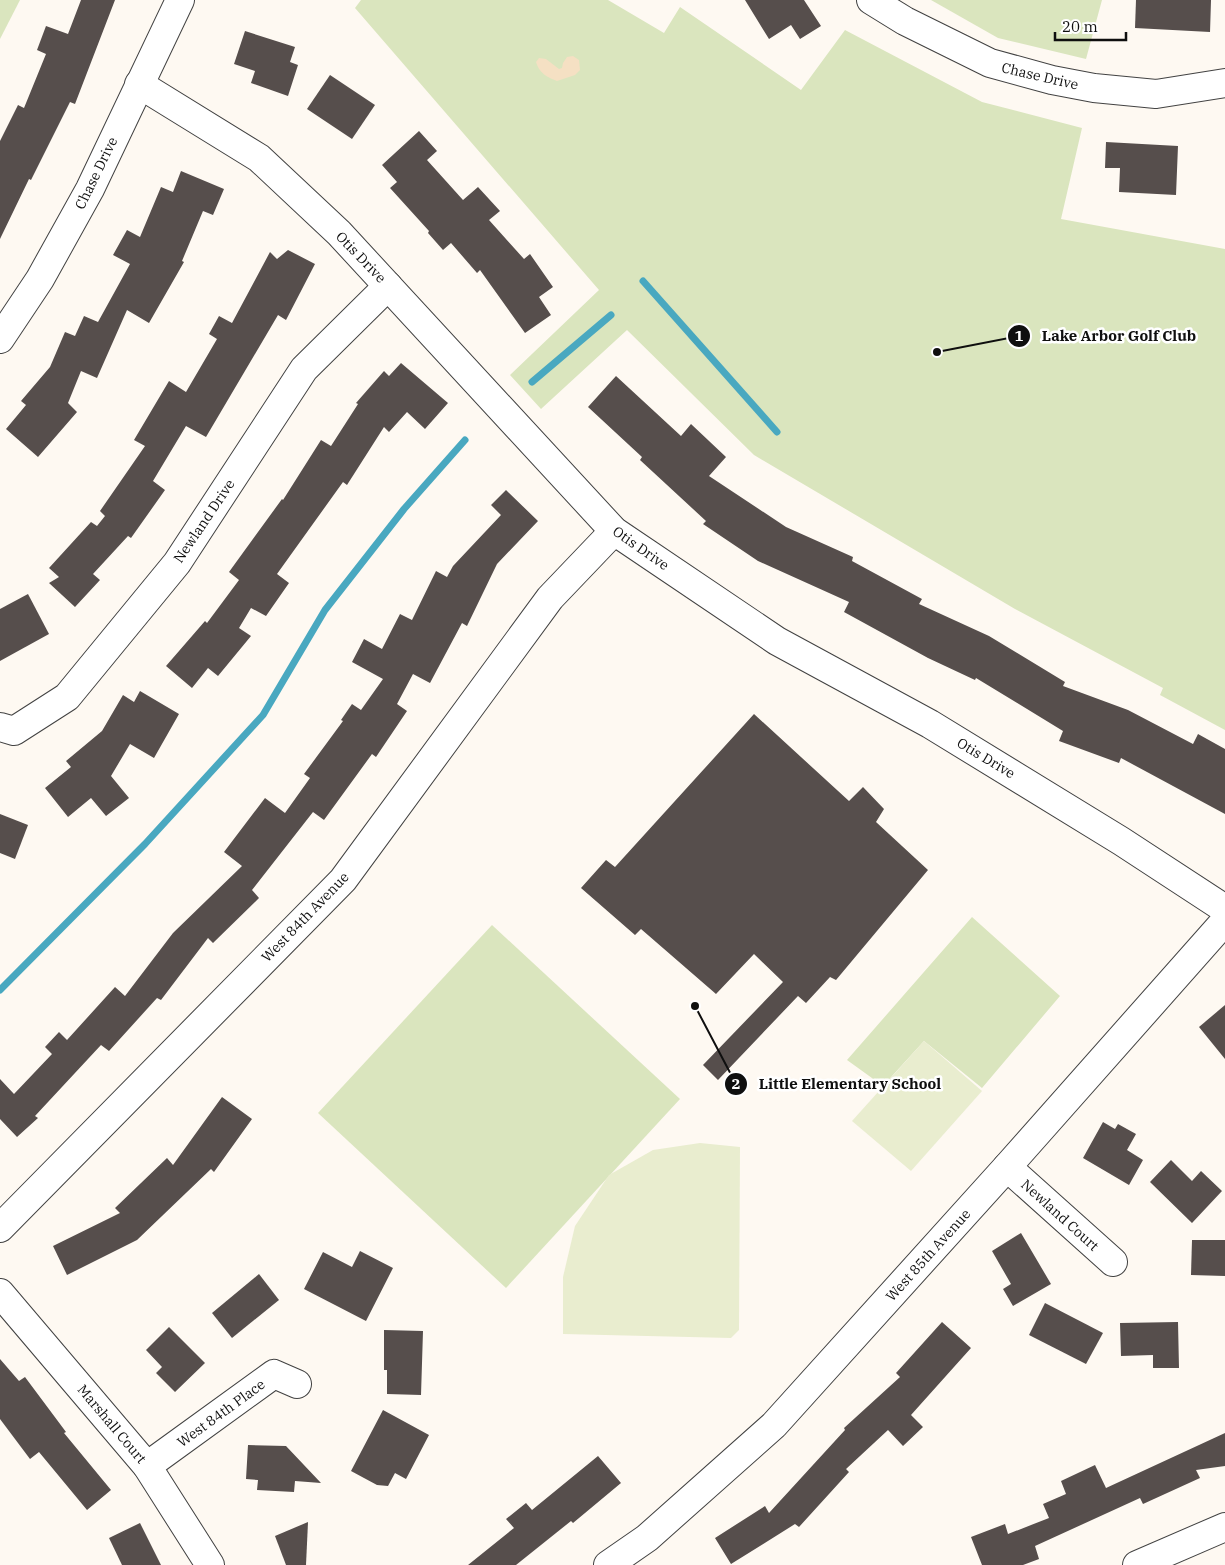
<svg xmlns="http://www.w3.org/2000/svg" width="1225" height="1565" font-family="'IBM Plex Serif',serif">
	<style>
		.green { fill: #dae5be }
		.sand { fill: #f5e0c3 }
		.pitch { fill: #e9edcf }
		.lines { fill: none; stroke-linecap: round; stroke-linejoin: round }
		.stream { stroke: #49a8c0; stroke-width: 7 }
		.building { fill: #564e4c }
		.minor-casing { stroke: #424242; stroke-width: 30 }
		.tertiary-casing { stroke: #424242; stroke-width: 30 }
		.minor { stroke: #fff; stroke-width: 28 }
		.tertiary { stroke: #fff; stroke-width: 28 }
		.labels { text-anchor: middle; stroke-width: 5; stroke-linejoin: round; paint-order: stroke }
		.street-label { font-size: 14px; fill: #0f0f0f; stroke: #fff }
		.leader { fill: none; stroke: #0f0f0f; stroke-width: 2 }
		.callout-dot { fill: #0f0f0f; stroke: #fff; stroke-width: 2 }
		.mark-label { font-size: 15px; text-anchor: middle; font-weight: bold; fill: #fff }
		.callout-label { font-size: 15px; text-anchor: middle; font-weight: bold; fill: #0f0f0f; stroke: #fff; stroke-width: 5; stroke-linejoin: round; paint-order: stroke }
	</style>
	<rect width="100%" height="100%" fill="#fef9f2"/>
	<g class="green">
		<polygon points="0,0 20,0 0,39"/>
		<polygon points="361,0 608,0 664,33 680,7 801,90 845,30 982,102 1082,128 1061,219 1225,249 1225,730 1160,695 1163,688 1015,609 754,455 627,330 541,409 510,375 599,290 355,8"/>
		<polygon points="931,0 1102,0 1086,59 998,38"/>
		<polygon points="972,917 1060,996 982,1088 924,1041 883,1086 847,1060"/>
		<polygon points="492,925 680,1099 506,1288 318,1113"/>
	</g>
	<path class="sand" d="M573 56 579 60 580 70 575 75 557 81C547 77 539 73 536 62L539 58 546 59 559 69 562 68 563 63 567 57Z"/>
	<g class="pitch">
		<polygon points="924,1041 982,1091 911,1171 852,1121"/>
		<polygon points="700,1143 740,1147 739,1330 731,1338 563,1334 563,1277 575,1226 609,1175 653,1150"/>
	</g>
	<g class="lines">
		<g class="stream">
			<polyline points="643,281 777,432"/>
			<polyline points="532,382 611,315"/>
			<polyline points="0,990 145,844 263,715 325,610 404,509 465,440"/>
		</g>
	</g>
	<g class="building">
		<polygon points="81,0 115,0 75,104 70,102 31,180 29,179 0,239 0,141 18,105 24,108 46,54 37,50 46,26 68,34"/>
		<polygon points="745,0 804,0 821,26 800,39 791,25 769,39"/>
		<polygon points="1136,0 1211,0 1210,32 1135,28"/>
		<polygon points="245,31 295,47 290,62 298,65 288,96 251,83 255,71 234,64"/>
		<polygon points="330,75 375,105 352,139 307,109"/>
		<polygon points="419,131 437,151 427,160 463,200 478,187 500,211 489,220 524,259 530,254 553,287 539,297 551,315 525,333 480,270 477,273 451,243 443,250 428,233 429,231 390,188 397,182 382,165"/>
		<polygon points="1106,142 1178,146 1176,195 1119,192 1120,168 1105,168"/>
		<polygon points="181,171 224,189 213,215 203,211 182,261 184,262 149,323 127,310 97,378 81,371 68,403 77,412 38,457 6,429 26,405 21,401 50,367 65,332 75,336 84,316 98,322 130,264 113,255 127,230 140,237 161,187 173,192"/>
		<polygon points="288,250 315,264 286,320 278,315 206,437 186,426 153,481 165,490 131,538 128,536 93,574 100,580 75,607 49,583 59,577 49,568 91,522 97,526 105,516 100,511 145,446 134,440 169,381 186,392 217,339 209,334 219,316 232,323 270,252 277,259"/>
		<polygon points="401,363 448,403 425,429 407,412 389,432 384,427 347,485 343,482 277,574 289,583 266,616 251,608 239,628 251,636 218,676 208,668 192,688 166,666 205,621 207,623 239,580 229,572 282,499 283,500 321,440 331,446 358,404 356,403 384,371 389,376"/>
		<polygon points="616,376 681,436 691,424 726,457 709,476 786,527 853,557 852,561 922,599 919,604 989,636 1065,682 1063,686 1128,710 1193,744 1198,734 1225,749 1225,814 1121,758 1119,763 1059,741 1063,731 976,678 975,680 928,658 844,612 849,602 758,561 703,524 706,521 640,460 642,457 588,407"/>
		<polygon points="506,490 538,521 497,564 467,626 462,623 430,683 413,674 397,704 407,711 376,757 372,754 324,820 313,812 252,890 259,898 213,943 208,938 161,1000 157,998 109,1051 101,1045 35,1116 38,1118 17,1137 0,1119 0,1079 14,1094 52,1054 45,1047 59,1032 67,1040 115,987 125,996 173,933 242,866 224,852 265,798 285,813 310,778 304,774 343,721 341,720 352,704 361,710 383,679 352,662 364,639 382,649 400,614 412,620 436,571 447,577 453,566 501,515 491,505"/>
		<polygon points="28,594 49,634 0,661 0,609"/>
		<polygon points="140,691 179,714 154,758 130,744 111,776 129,798 106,816 91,798 68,817 45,788 71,767 66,761 102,731 123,695 134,702"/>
		<polygon points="754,714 849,801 863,787 884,809 876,822 928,870 836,980 830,977 806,1003 798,996 718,1080 703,1065 783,982 754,954 716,994 641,929 635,935 581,888 606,860 615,867"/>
		<polygon points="0,814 28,825 15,859 0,853"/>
		<polygon points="1225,1005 1225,1059 1199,1027"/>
		<polygon points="222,1097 252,1119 214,1172 211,1169 137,1240 67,1275 53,1246 120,1213 115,1208 167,1158 173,1165"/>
		<polygon points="1103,1122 1115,1129 1118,1124 1136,1134 1127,1150 1143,1160 1129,1185 1083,1158"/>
		<polygon points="1171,1160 1192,1181 1201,1171 1222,1191 1192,1223 1150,1182"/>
		<polygon points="1021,1233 1051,1284 1013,1306 1003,1289 1011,1284 992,1251"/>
		<polygon points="1192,1240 1225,1240 1225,1276 1191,1275"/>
		<polygon points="360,1251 393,1268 366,1321 304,1289 323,1252 352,1267"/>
		<polygon points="259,1274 279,1300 232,1338 212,1313"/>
		<polygon points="1045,1303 1103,1333 1086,1364 1029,1335"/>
		<polygon points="942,1322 971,1348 911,1415 923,1427 903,1446 888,1430 846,1469 849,1472 799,1527 795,1524 731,1564 715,1538 765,1506 769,1513 845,1430 844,1428 900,1377 896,1373"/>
		<polygon points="1178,1322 1179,1368 1153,1368 1153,1355 1121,1356 1120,1323"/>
		<polygon points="169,1327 205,1363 175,1392 156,1373 162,1367 146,1350"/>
		<polygon points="384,1330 423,1331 421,1395 387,1394 387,1370 384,1370"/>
		<polygon points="0,1359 19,1381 25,1377 66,1432 64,1433 111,1490 87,1510 39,1452 30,1459 0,1419"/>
		<polygon points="383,1410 429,1435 406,1479 395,1473 388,1486 377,1485 351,1471"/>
		<polygon points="1225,1433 1225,1466 1196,1470 1200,1478 1143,1504 1140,1498 1035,1546 1039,1559 1023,1565 982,1565 971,1537 1005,1524 1008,1534 1049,1518 1043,1504 1066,1494 1061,1481 1095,1465 1106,1488"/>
		<polygon points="248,1445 286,1446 321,1483 295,1481 294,1492 257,1490 258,1480 246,1479"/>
		<polygon points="598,1456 621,1483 573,1523 571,1521 516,1565 468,1565 514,1528 506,1519 526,1503 532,1510"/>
		<polygon points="308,1522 306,1565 286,1565 275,1536"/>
		<polygon points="140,1523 161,1565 122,1565 109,1538"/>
	</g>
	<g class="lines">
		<g class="minor-casing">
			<g id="minor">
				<polyline points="139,84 259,158 339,233 614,531 777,641 930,724 1121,841 1225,909"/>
				<polyline points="0,727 14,731 67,697 177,563 304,369 388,286"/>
				<polyline points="1007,1167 1113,1262"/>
				<polyline points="0,1228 343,880 550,598 614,531"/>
				<polyline points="0,1293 147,1466 210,1565"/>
				<polyline points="147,1466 274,1374 297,1384"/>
				<polyline points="608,1565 647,1538 774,1425 1007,1167 1225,921"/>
				<polyline points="1137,1565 1225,1527"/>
			</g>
		</g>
		<g class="tertiary-casing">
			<g id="tertiary">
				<polyline points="871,0 905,21 990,63 1052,80 1094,88 1156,94 1225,83"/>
				<polyline points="0,339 40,279 90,189 180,0"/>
			</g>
		</g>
		<use href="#minor" class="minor"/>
		<use href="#tertiary" class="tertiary"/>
	</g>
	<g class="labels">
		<g class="street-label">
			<text transform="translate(1040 76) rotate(13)" y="5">Chase Drive</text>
			<text transform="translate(96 173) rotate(-64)" y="5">Chase Drive</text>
			<text transform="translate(361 257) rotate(46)" y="5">Otis Drive</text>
			<text transform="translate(204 521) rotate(-56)" y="5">Newland Drive</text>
			<text transform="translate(641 548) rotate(35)" y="5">Otis Drive</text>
			<text transform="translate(986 758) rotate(31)" y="5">Otis Drive</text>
			<text transform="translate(305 917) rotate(-46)" y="5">West 84th Avenue</text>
			<text transform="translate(1060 1215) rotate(42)" y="5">Newland Court</text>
			<text transform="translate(928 1255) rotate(-48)" y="5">West 85th Avenue</text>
			<text transform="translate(221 1413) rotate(-36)" y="5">West 84th Place</text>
			<text transform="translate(112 1424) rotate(50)" y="5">Marshall Court</text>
		</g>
	</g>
	<path class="leader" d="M937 352L1019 336M695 1006L736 1084"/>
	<g class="callout-dot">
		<circle cx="937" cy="352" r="5"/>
		<circle cx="695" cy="1006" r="5"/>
		<circle cx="1019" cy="336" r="12"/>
		<circle cx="736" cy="1084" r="12"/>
	</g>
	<g class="mark-label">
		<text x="1019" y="341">1</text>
		<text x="736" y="1089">2</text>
	</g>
	<g class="callout-label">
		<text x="1119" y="341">Lake Arbor Golf Club</text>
		<text x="850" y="1089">Little Elementary School</text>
	</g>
	<path d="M1055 32v8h71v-8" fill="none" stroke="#0f0f0f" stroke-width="2.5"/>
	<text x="1062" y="32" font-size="15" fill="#0f0f0f" stroke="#ffffff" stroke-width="4" paint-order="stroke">20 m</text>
</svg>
